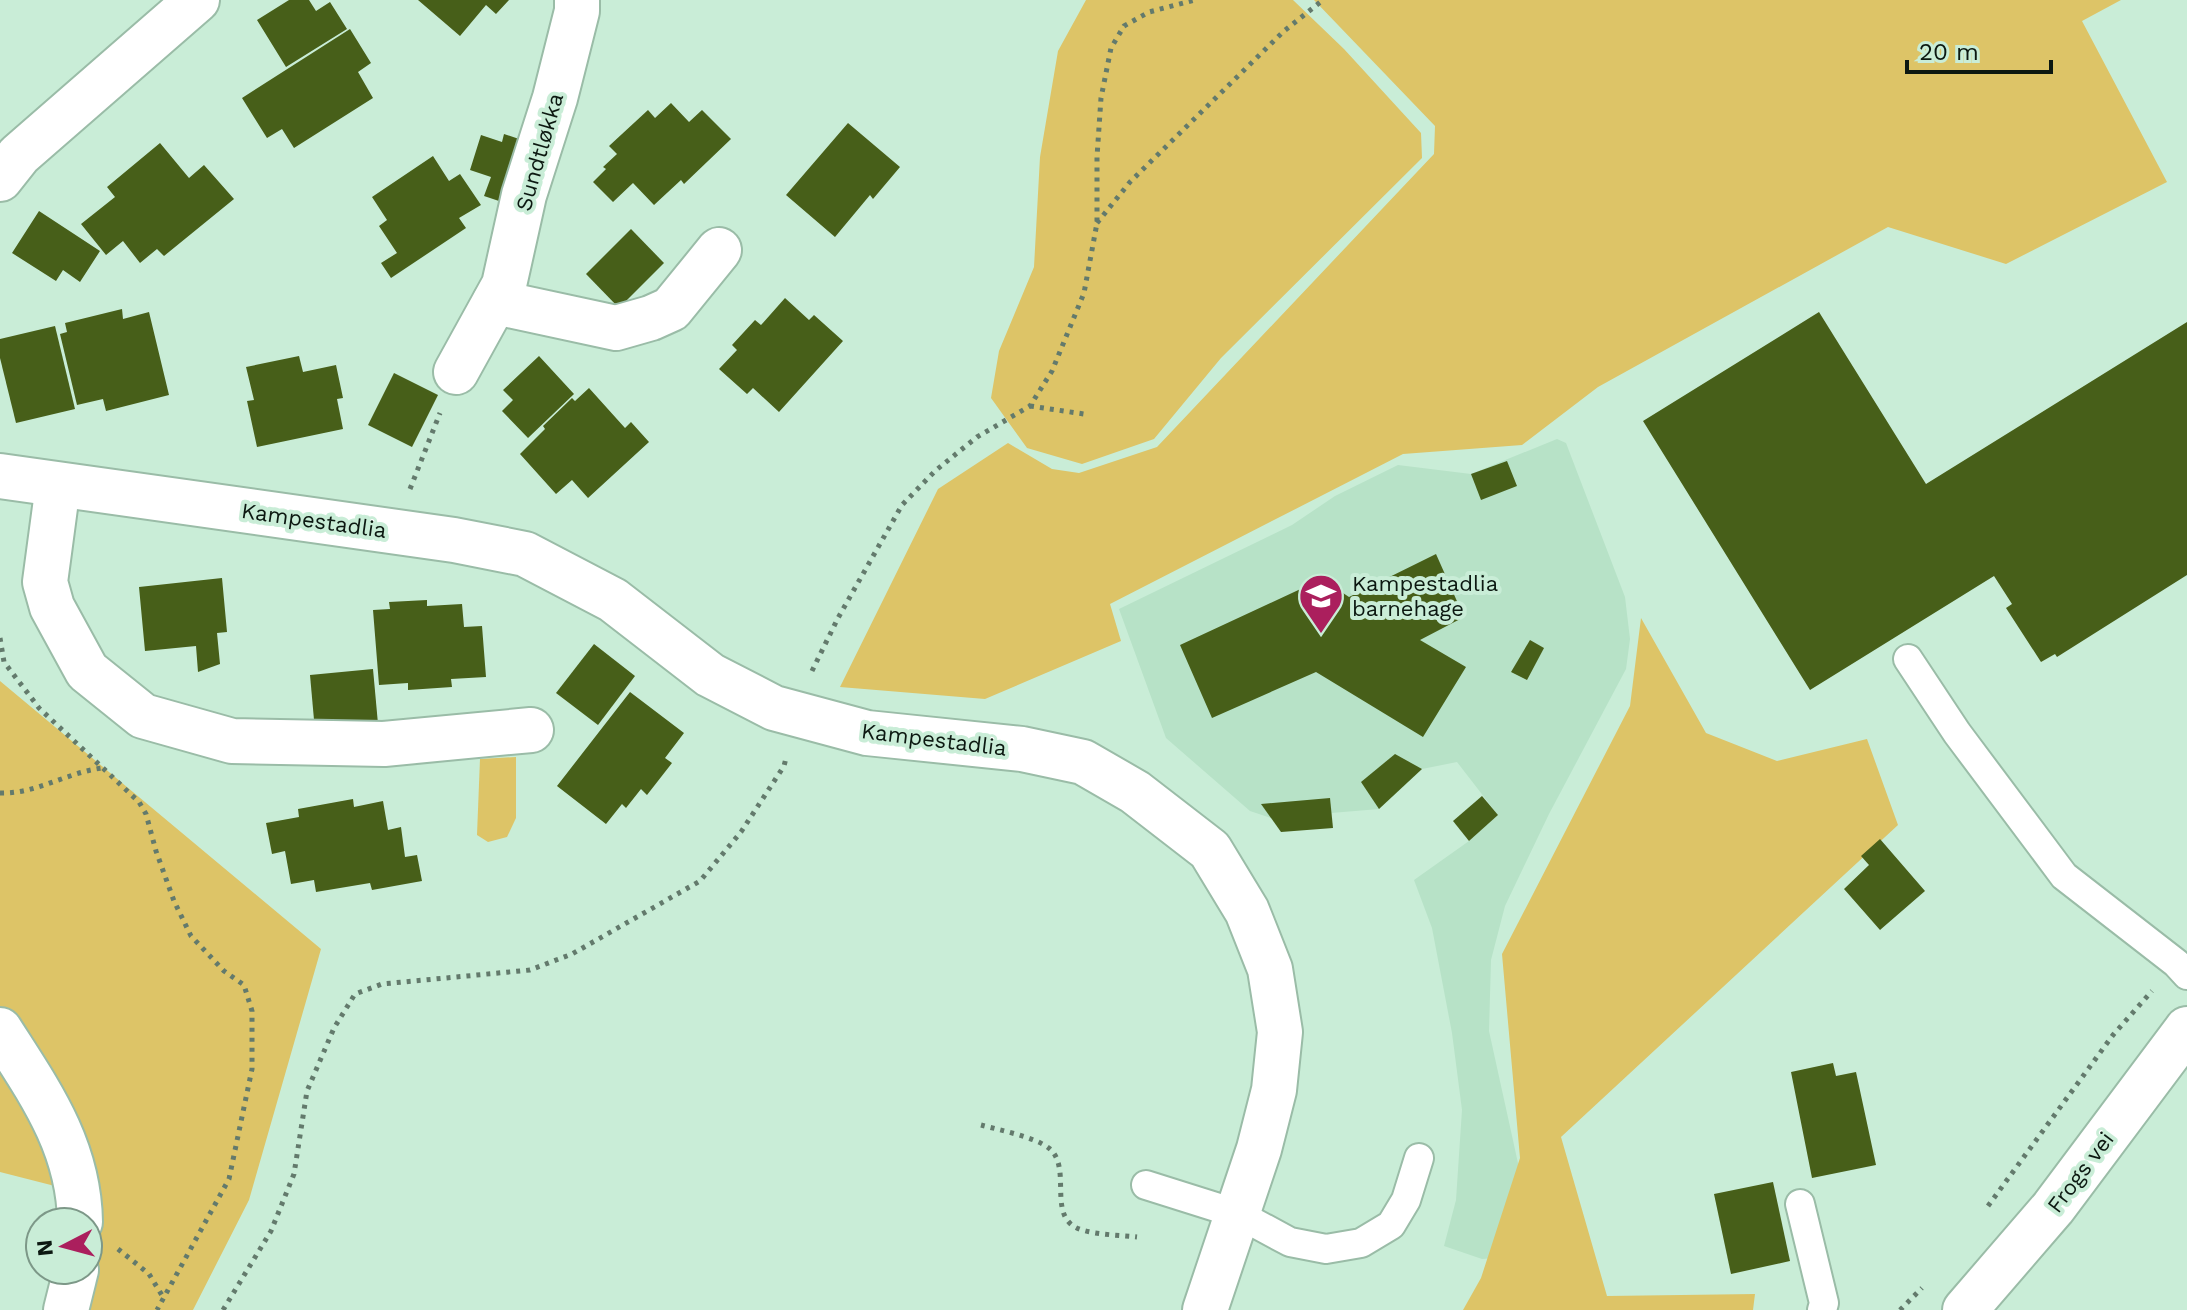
<svg xmlns="http://www.w3.org/2000/svg" width="2187" height="1310" font-family="'Work Sans',sans-serif">
	<style>
		.built { fill: #b7e2c7 }
		.green { fill: #ddc467 }
		.building { fill: #475f19 }
		.lines { fill: none; stroke-linecap: round; stroke-linejoin: round }
		.lane-casing { stroke: #9abca7; stroke-width: 32 }
		.street-casing { stroke: #9abca7; stroke-width: 48 }
		.path { stroke: #637a6c; stroke-width: 5; stroke-dasharray: 4 6; stroke-linecap: butt }
		.lane { stroke: #fff; stroke-width: 28 }
		.street { stroke: #fff; stroke-width: 44 }
		.labels { text-anchor: middle; stroke-width: 8; stroke-linejoin: round; paint-order: stroke }
		.street-label { font-size: 22px; fill: #0c1811; stroke: #c9edd7 }
		.poi-label { font-size: 22px; fill: #0c1811; stroke: #c9edd7; text-anchor: start }
	</style>
	<rect width="100%" height="100%" fill="#c9edd7"/>
	<polygon class="built" points="1557,439 1566,443 1625,597 1630,639 1626,669 1549,814 1505,906 1491,960 1489,1031 1523,1186 1507,1257 1482,1259 1444,1246 1456,1200 1462,1110 1452,1033 1432,928 1414,880 1469,841 1498,815 1457,762 1422,769 1379,809 1271,818 1250,811 1166,738 1119,609 1292,525 1335,496 1398,465 1471,474"/>
	<g class="green">
		<polygon points="1086,0 1293,0 1344,49 1421,133 1422,158 1221,358 1154,439 1082,464 1027,448 991,398 999,351 1034,267 1040,157 1058,51"/>
		<polygon points="1314,0 2121,0 2082,21 2167,182 2006,264 1888,227 1598,387 1522,445 1403,454 1110,604 1121,641 985,699 840,687 938,489 1008,443 1052,469 1079,473 1157,447 1434,154 1435,126"/>
		<polygon points="1641,618 1706,733 1777,761 1867,739 1898,825 1561,1137 1607,1296 1755,1294 1753,1310 1463,1310 1481,1278 1520,1158 1502,954 1630,706"/>
		<polygon points="0,681 321,949 249,1200 193,1310 69,1310 95,1283 94,1196 0,1172"/>
		<polygon points="516,757 516,818 507,837 488,842 477,835 480,759"/>
	</g>
	<g class="building">
		<polygon points="289,0 309,0 316,11 330,2 347,29 286,67 257,20"/>
		<polygon points="418,0 509,0 496,14 486,5 460,36"/>
		<polygon points="350,29 371,63 358,72 373,98 294,148 282,129 267,138 242,98"/>
		<polygon points="671,103 689,122 702,110 731,139 684,184 681,180 654,205 633,183 613,202 593,182 606,169 603,167 617,154 609,146 648,110 655,118"/>
		<polygon points="848,123 900,167 873,199 870,195 835,237 786,195"/>
		<polygon points="504,134 525,141 505,203 484,196 491,177 470,170 481,135 502,142"/>
		<polygon points="160,143 189,178 204,165 234,199 164,256 157,249 140,263 123,241 106,255 81,224 115,197 107,187"/>
		<polygon points="433,156 449,181 460,174 481,205 459,218 466,228 391,278 381,263 397,253 379,226 387,220 372,197"/>
		<polygon points="39,211 100,251 80,282 63,270 56,281 12,253"/>
		<polygon points="631,229 664,263 619,308 586,274"/>
		<polygon points="785,298 809,320 814,315 843,341 779,412 753,388 747,394 719,369 737,350 732,345 755,320 761,325"/>
		<polygon points="122,309 123,319 149,312 169,395 106,411 103,399 77,405 60,334 67,332 65,323"/>
		<polygon points="1819,312 1926,484 2187,322 2187,575 2057,657 2055,654 2041,662 2006,608 2012,604 1994,576 1810,690 1643,421"/>
		<polygon points="55,326 75,409 16,423 0,358 0,339"/>
		<polygon points="299,356 303,372 336,365 343,398 337,399 343,429 257,447 247,401 254,400 246,367"/>
		<polygon points="539,356 574,394 528,438 502,411 513,400 503,390"/>
		<polygon points="394,373 438,395 412,447 368,425"/>
		<polygon points="589,388 625,428 631,422 649,442 588,498 572,480 556,494 520,454 545,429 543,426 572,398 575,401"/>
		<polygon points="1507,461 1517,486 1481,500 1471,474"/>
		<polygon points="1436,554 1464,617 1420,640 1466,667 1423,737 1316,672 1212,718 1180,645 1322,579 1349,597"/>
		<polygon points="222,578 227,632 217,633 220,664 198,672 196,646 145,651 139,587"/>
		<polygon points="427,600 427,606 462,604 464,627 482,626 486,677 451,679 452,687 408,690 408,683 379,685 373,610 390,609 389,602"/>
		<polygon points="1530,640 1544,648 1527,680 1511,672"/>
		<polygon points="594,644 635,676 598,725 556,693"/>
		<polygon points="373,669 378,724 315,731 310,675"/>
		<polygon points="630,692 684,733 665,758 672,763 647,795 641,789 626,808 622,804 606,824 557,786"/>
		<polygon points="1395,754 1422,769 1379,809 1361,782"/>
		<polygon points="1482,796 1498,815 1469,841 1453,821"/>
		<polygon points="1330,798 1333,828 1281,832 1261,804"/>
		<polygon points="353,799 354,807 383,801 388,830 401,827 405,857 417,855 422,881 372,890 370,883 316,892 314,880 291,884 285,851 272,854 266,823 299,817 298,809"/>
		<polygon points="1880,839 1925,891 1880,930 1844,889 1869,865 1861,856"/>
		<polygon points="1833,1063 1836,1076 1856,1072 1876,1165 1812,1178 1791,1072"/>
		<polygon points="1773,1182 1790,1261 1731,1274 1714,1194"/>
	</g>
	<g class="lines">
		<g class="lane-casing">
			<g id="lane">
				<polyline points="1908,659 1957,733 2064,876 2176,963 2187,975"/>
				<polyline points="1146,1185 1238,1214 1290,1242 1326,1249 1361,1243 1391,1225 1406,1200 1419,1158"/>
				<polyline points="1800,1204 1824,1303 1822,1310"/>
			</g>
		</g>
		<g class="street-casing">
			<g id="street">
				<polyline points="0,179 19,155 197,0"/>
				<polyline points="495,302 616,328 651,318 671,309 719,250"/>
				<polyline points="456,372 504,285 524,195 555,98 577,11 577,0"/>
				<polyline points="0,476 454,540 525,554 613,600 710,675 774,708 867,733 1022,749 1083,762 1135,792 1210,850 1247,911 1270,969 1280,1032 1274,1090 1259,1149 1205,1310"/>
				<polyline points="58,485 45,582 52,607 87,671 143,716 232,741 384,744 531,730"/>
				<path d="M0 1030C39 1091 79 1146 80 1222"/>
				<polyline points="66,1310 76,1270"/>
				<polyline points="1965,1310 2053,1208 2187,1029"/>
			</g>
		</g>
		<g class="path">
			<polyline points="1097,223 1130,182 1284,31 1323,0"/>
			<polyline points="1030,406 1084,414"/>
			<polyline points="410,489 440,413"/>
			<polyline points="0,638 4,662 39,708 139,802 146,814 156,851 174,901 191,936 224,971 244,985 252,1011 252,1069 229,1179 157,1310"/>
			<polyline points="812,671 838,618 902,505 935,471 977,437 1030,406 1052,371 1084,293 1097,223 1097,157 1101,98 1111,48 1124,26 1149,12 1195,0"/>
			<path d="M0 793C37 794 67 772 103 768"/>
			<path d="M981 1125C999 1130 1036 1137 1050 1149 1073 1170 1045 1219 1082 1230 1099 1235 1119 1235 1137 1237"/>
			<polyline points="1988,1206 2113,1035 2152,991"/>
			<polyline points="118,1249 149,1274 163,1297"/>
			<polyline points="223,1310 271,1231 294,1174 307,1091 334,1028 355,994 382,984 530,970 572,954 700,881 741,832 784,766 786,758"/>
			<polyline points="1900,1310 1922,1288"/>
		</g>
		<use href="#lane" class="lane"/>
		<use href="#street" class="street"/>
	</g>
	<defs>
		<g id="school-pin" transform="scale(2.3)"><path d="M0 17L-7.5 6A9.5 9.5 0 1 1 7.5 6Z" fill="#ab1f5d" stroke="#c9edd7"/><path d="M0-5L7-2L0 1L-7-2ZM-4 1L0 2.5L4 1V4Q0 6-4 4Z" fill="#fff"/></g>
	</defs>
	<g fill-rule="evenodd">
		<use href="#school-pin" x="1321" y="596"/>
	</g>
	<g class="labels">
		<g class="street-label">
			<text transform="translate(539 152) rotate(-74)" y="8">Sundtløkka</text>
			<text transform="translate(314 520) rotate(8)" y="8">Kampestadlia</text>
			<text transform="translate(934 739) rotate(7)" y="8">Kampestadlia</text>
			<text transform="translate(2080 1172) rotate(-53)" y="8">Frogs vei</text>
		</g>
		<g class="poi-label">
			<text x="1352" y="591">Kampestadlia<tspan x="1352" dy="25">barnehage</tspan></text>
		</g>
	</g>
	<g transform="translate(64 1246) rotate(264)"><circle r="38" fill="#c9edd7" stroke="#7d9888" stroke-width="2"/>
	<path d="M0-6L14 30L0 20L-14 30Z" fill="#ab1f5d"/>
	<text y="-12" font-size="22" font-weight="bold" text-anchor="middle" fill="#0c1811">N</text>
	</g>
	<path d="M1907 60v12h144v-12" fill="none" stroke="#0c1811" stroke-width="4"/>
	<text x="1919" y="60" font-size="24" fill="#0c1811" stroke="#c9edd7" stroke-width="6" paint-order="stroke">20 m</text>
</svg>
